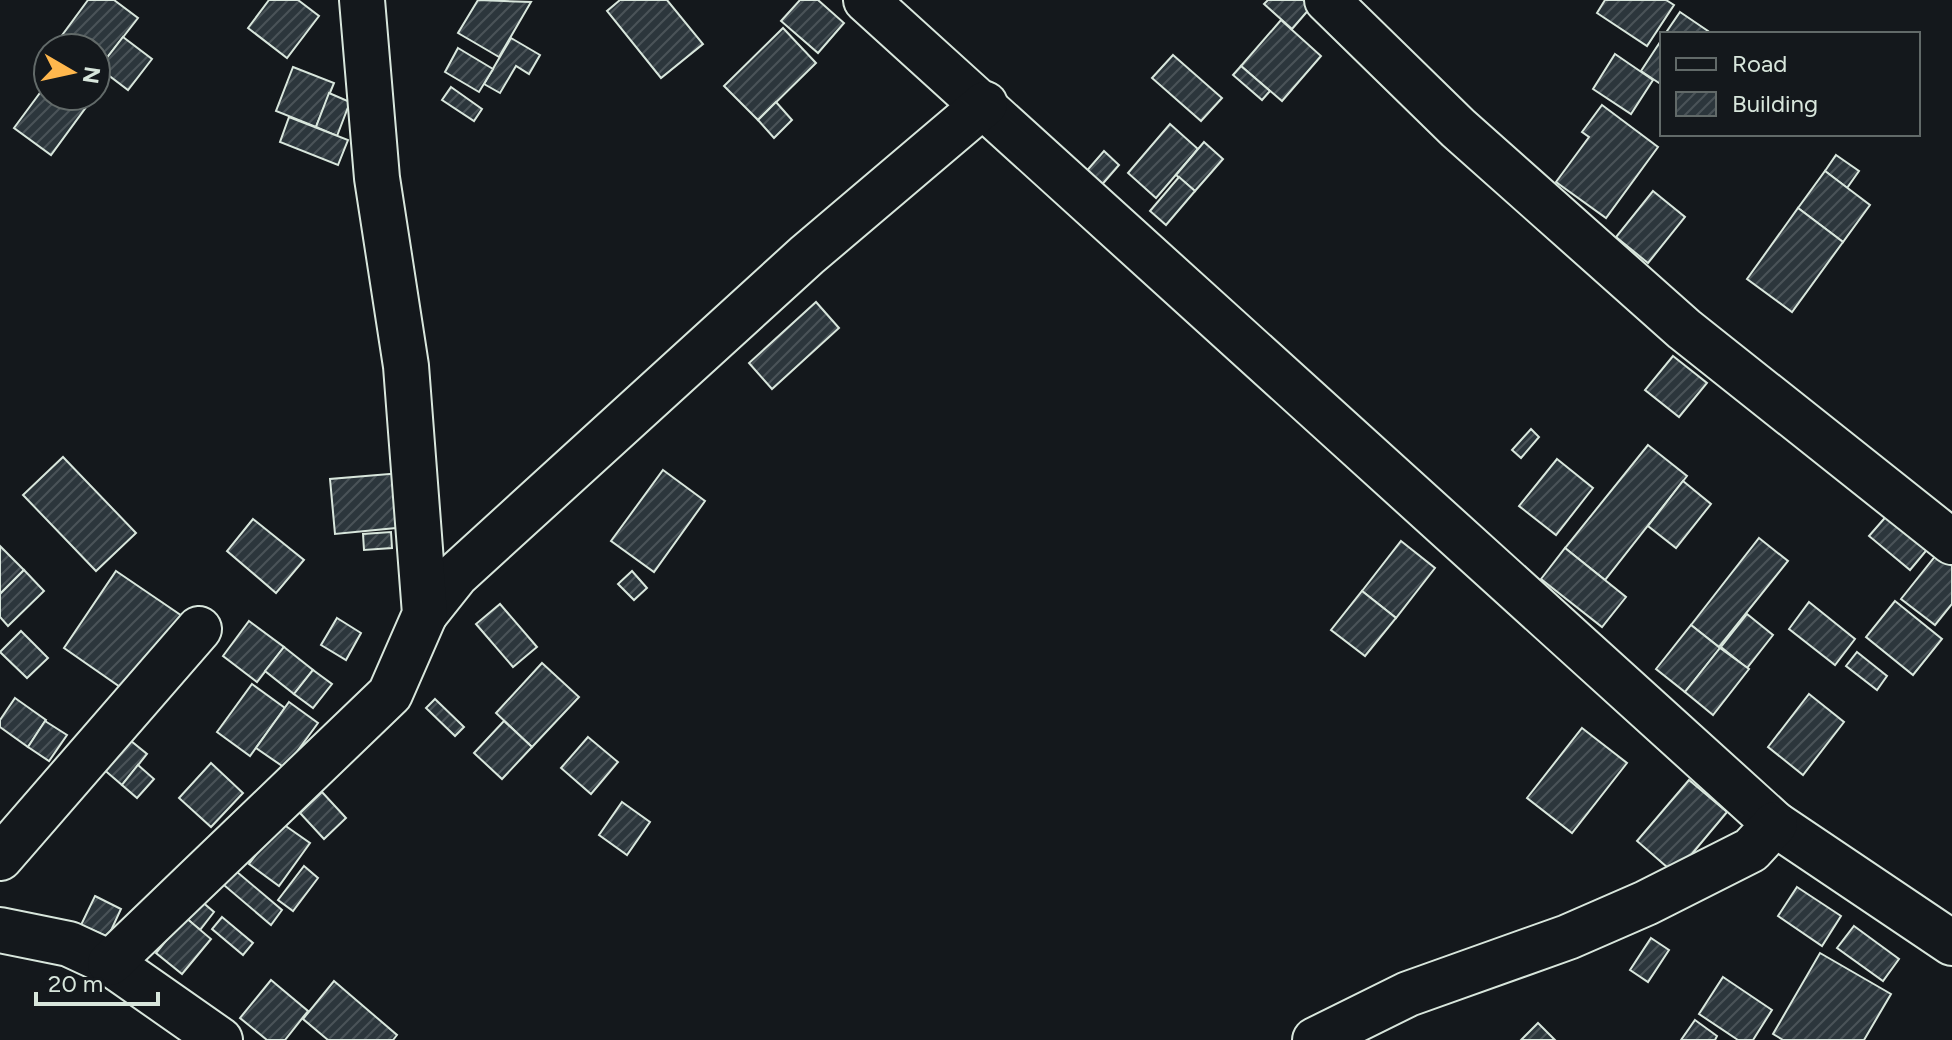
<svg xmlns="http://www.w3.org/2000/svg" width="1952" height="1040" font-family="Figtree,sans-serif">
	<style>
		.building { fill: url(#building-hatch); stroke: #d8e6dc; stroke-width: 2 }
		.lines { fill: none; stroke-linecap: round; stroke-linejoin: round }
		.minor-casing { stroke: #d8e6dc; stroke-width: 48 }
		.minor { stroke: #14181c; stroke-width: 44 }
	</style>
	<defs>
		<pattern id="building-hatch" width="6" height="6" patternUnits="userSpaceOnUse" patternTransform="scale(2)"><rect width="6" height="6" fill="#2c363c"/><path d="M-1 1l2-2M0 6l6-6M5 7l2-2" fill="none" stroke="#4a5358"/></pattern>
	</defs>
	<rect width="100%" height="100%" fill="#14181c"/>
	<g class="building">
		<polygon points="88,0 114,0 138,18 99,68 96,66 96,48 73,48 60,38"/>
		<polygon points="269,0 298,0 319,16 287,58 248,28"/>
		<polygon points="478,0 531,2 499,57 458,33"/>
		<polygon points="620,0 667,0 703,44 661,78 607,11"/>
		<polygon points="800,0 818,0 844,23 818,53 781,21"/>
		<polygon points="1268,0 1303,0 1311,7 1292,29 1264,4"/>
		<polygon points="1605,0 1666,0 1674,5 1647,46 1597,13"/>
		<polygon points="1680,12 1708,31 1706,34 1665,34"/>
		<polygon points="1281,20 1321,56 1282,101 1241,66"/>
		<polygon points="783,28 816,63 758,120 724,86"/>
		<polygon points="123,37 152,59 128,90 99,68"/>
		<polygon points="511,38 540,55 529,74 516,66 500,93 484,84"/>
		<polygon points="1662,39 1662,85 1641,71"/>
		<polygon points="458,48 493,69 479,92 445,72"/>
		<polygon points="1615,54 1653,80 1631,114 1593,89"/>
		<polygon points="1173,55 1222,98 1201,121 1152,78"/>
		<polygon points="1241,66 1270,91 1262,100 1233,75"/>
		<polygon points="293,67 334,83 316,127 276,111"/>
		<polygon points="48,82 48,96 92,99 51,155 14,128"/>
		<polygon points="451,87 482,109 474,121 442,100"/>
		<polygon points="329,93 350,102 337,136 316,127"/>
		<polygon points="776,102 792,120 774,138 758,120"/>
		<polygon points="1602,105 1658,147 1606,218 1556,182 1589,137 1582,132"/>
		<polygon points="289,117 348,140 338,165 280,142"/>
		<polygon points="1170,124 1198,149 1156,198 1128,173"/>
		<polygon points="1204,142 1223,159 1195,191 1176,175"/>
		<polygon points="1104,151 1119,165 1099,188 1084,174"/>
		<polygon points="1836,155 1859,171 1847,188 1825,171"/>
		<polygon points="1825,171 1870,205 1843,242 1798,208"/>
		<polygon points="1179,177 1195,191 1166,225 1150,211"/>
		<polygon points="1653,191 1685,217 1648,263 1616,237"/>
		<polygon points="1798,208 1843,242 1792,312 1747,279"/>
		<polygon points="816,302 839,328 772,389 749,363"/>
		<polygon points="1673,356 1707,383 1679,417 1645,390"/>
		<polygon points="1531,429 1539,437 1521,458 1512,450"/>
		<polygon points="1648,445 1687,476 1605,580 1565,548"/>
		<polygon points="63,457 136,533 96,571 23,495"/>
		<polygon points="1557,459 1593,488 1556,535 1519,506"/>
		<polygon points="663,470 705,501 654,572 611,541"/>
		<polygon points="401,473 406,527 335,534 330,479"/>
		<polygon points="1683,481 1711,504 1676,548 1648,526"/>
		<polygon points="1890,512 1930,546 1910,570 1869,536"/>
		<polygon points="253,519 304,560 276,593 227,551"/>
		<polygon points="391,532 392,548 364,550 363,534"/>
		<polygon points="1759,538 1788,561 1719,647 1691,625"/>
		<polygon points="1401,541 1435,568 1396,618 1362,591"/>
		<polygon points="0,546 24,570 0,594"/>
		<polygon points="1565,548 1626,597 1602,627 1541,579"/>
		<polygon points="1937,554 1952,566 1952,604 1935,625 1901,599"/>
		<polygon points="24,570 44,591 8,626 0,617 0,594"/>
		<polygon points="116,571 188,620 136,698 64,648"/>
		<polygon points="632,571 647,588 634,600 618,584"/>
		<polygon points="1362,591 1396,618 1365,656 1331,630"/>
		<polygon points="1895,601 1942,639 1913,675 1866,637"/>
		<polygon points="1809,602 1855,639 1835,665 1789,629"/>
		<polygon points="500,604 537,647 513,667 476,624"/>
		<polygon points="1747,614 1773,635 1747,668 1721,647"/>
		<polygon points="337,618 361,633 346,660 321,645"/>
		<polygon points="249,621 284,647 257,682 223,656"/>
		<polygon points="1691,625 1720,648 1685,692 1656,669"/>
		<polygon points="21,631 48,658 27,678 0,652"/>
		<polygon points="284,647 313,670 294,694 265,671"/>
		<polygon points="1720,648 1749,669 1713,715 1685,692"/>
		<polygon points="1857,652 1887,676 1877,690 1846,666"/>
		<polygon points="542,663 579,697 532,747 496,713"/>
		<polygon points="313,670 332,684 313,708 294,694"/>
		<polygon points="252,684 285,708 250,756 217,732"/>
		<polygon points="1809,694 1844,722 1803,775 1768,747"/>
		<polygon points="15,698 46,720 28,747 0,727 0,720"/>
		<polygon points="435,699 464,727 455,736 426,708"/>
		<polygon points="289,702 318,723 285,768 256,748"/>
		<polygon points="45,721 67,735 49,761 28,747"/>
		<polygon points="504,721 532,747 502,779 474,753"/>
		<polygon points="1582,728 1627,763 1572,833 1527,798"/>
		<polygon points="120,732 147,754 122,785 95,762"/>
		<polygon points="588,737 618,762 591,794 561,768"/>
		<polygon points="211,763 243,793 211,827 179,798"/>
		<polygon points="138,765 154,779 137,798 122,785"/>
		<polygon points="1689,780 1727,812 1675,874 1637,841"/>
		<polygon points="322,792 346,818 324,839 300,813"/>
		<polygon points="622,802 650,822 627,855 599,835"/>
		<polygon points="280,822 310,843 279,886 249,864"/>
		<polygon points="230,866 282,910 271,925 218,880"/>
		<polygon points="304,866 318,878 293,911 278,900"/>
		<polygon points="1797,887 1841,916 1822,946 1778,916"/>
		<polygon points="194,895 214,912 200,930 179,912"/>
		<polygon points="95,896 121,909 108,937 81,925"/>
		<polygon points="185,917 211,939 182,974 156,953"/>
		<polygon points="222,917 253,943 243,955 212,929"/>
		<polygon points="1854,926 1899,959 1883,981 1837,948"/>
		<polygon points="1651,938 1669,950 1648,982 1630,970"/>
		<polygon points="1820,953 1891,994 1864,1040 1783,1040 1773,1034"/>
		<polygon points="1723,977 1772,1010 1753,1040 1738,1040 1699,1014"/>
		<polygon points="271,980 308,1011 285,1040 267,1040 240,1018"/>
		<polygon points="334,981 397,1035 393,1040 328,1040 303,1019"/>
		<polygon points="1695,1020 1717,1036 1715,1040 1681,1040"/>
		<polygon points="1538,1023 1555,1040 1521,1040"/>
	</g>
	<g class="lines">
		<g class="minor-casing">
			<g id="minor">
				<polyline points="866,0 1775,824 1952,943"/>
				<polyline points="1327,0 1458,128 1684,329 1952,542"/>
				<polyline points="425,614 456,575 807,255 985,104"/>
				<polyline points="0,858 199,629"/>
				<polyline points="0,930 69,944 110,963 220,1040"/>
				<polyline points="110,963 390,694 425,614 406,366 377,178 362,0"/>
				<polyline points="1315,1040 1408,994 1568,937 1646,903 1751,850 1775,824"/>
			</g>
		</g>
		<use href="#minor" class="minor"/>
	</g>
	<rect x="1660" y="32" width="260" height="104" fill="#14181c" stroke="#626a69" stroke-width="2"/>
	<rect x="1676" y="58" width="40" height="12" fill="#14181c" stroke="#626a69" stroke-width="2"/>
	<text x="1732" y="72" font-size="24" fill="#d8e6dc">Road</text>
	<rect x="1676" y="92" width="40" height="24" fill="url(#building-hatch)" stroke="#626a69" stroke-width="2"/>
	<text x="1732" y="112" font-size="24" fill="#d8e6dc">Building</text>
	<g transform="translate(72 72) rotate(99)"><circle r="38" fill="#14181c" stroke="#626a69" stroke-width="2"/>
	<path d="M0-6L14 30L0 20L-14 30Z" fill="#ffb74d"/>
	<text y="-12" font-size="22" font-weight="bold" text-anchor="middle" fill="#d8e6dc">N</text>
	</g>
	<path d="M36 992v12h122v-12" fill="none" stroke="#d8e6dc" stroke-width="4"/>
	<text x="48" y="992" font-size="24" fill="#d8e6dc" stroke="#14181c" stroke-width="6" paint-order="stroke">20 m</text>
</svg>
